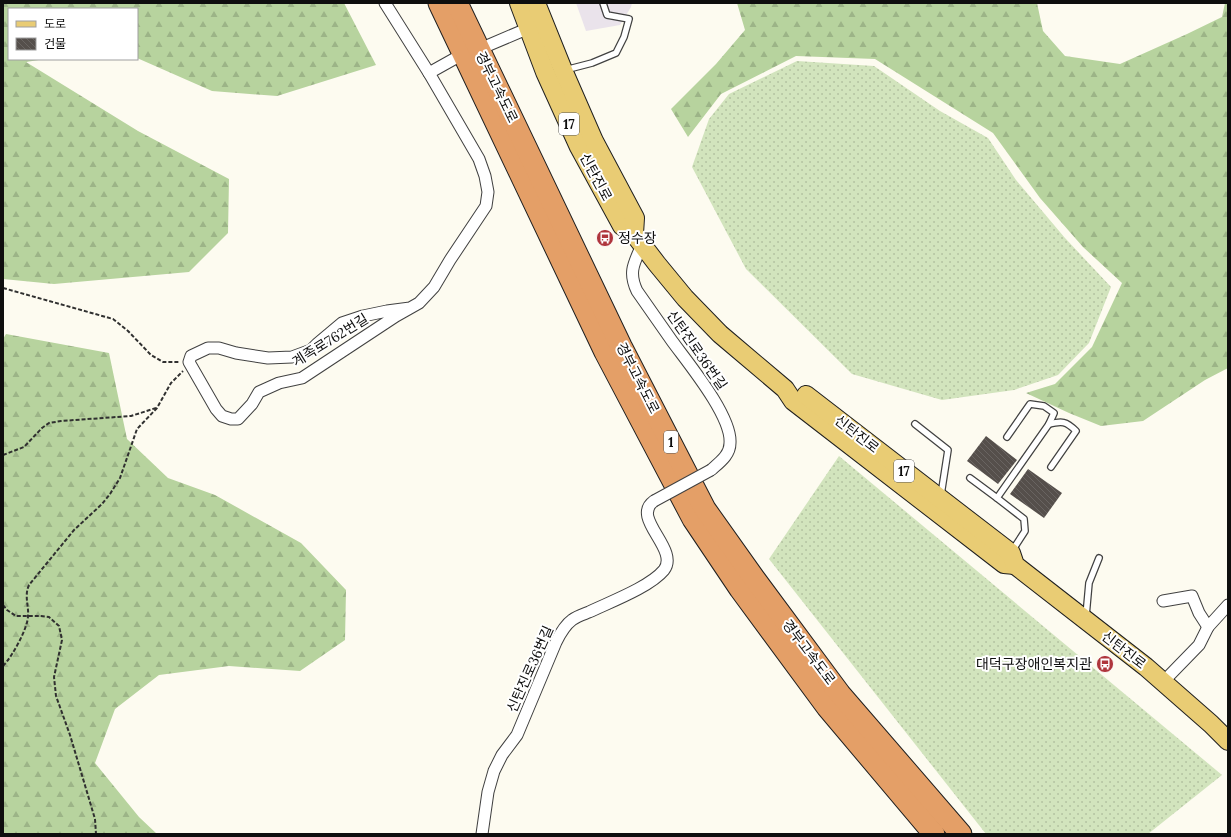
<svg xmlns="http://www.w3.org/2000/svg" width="1231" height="837" font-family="Lora,'Noto Sans KR',serif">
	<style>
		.industrial { fill: #eae3eb }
		.grass { fill: url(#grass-dots) }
		.forest { fill: url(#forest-firs) }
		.building { fill: url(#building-back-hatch) }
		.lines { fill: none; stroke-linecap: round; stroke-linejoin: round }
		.service-casing { stroke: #414141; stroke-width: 8 }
		.minor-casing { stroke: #414141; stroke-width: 13 }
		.primary-casing { stroke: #1f1f1f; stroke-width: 20 }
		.motorway-casing { stroke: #1f1f1f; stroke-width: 23 }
		.path { stroke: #303030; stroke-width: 2; stroke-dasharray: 4 2; stroke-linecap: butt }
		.service { stroke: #fff; stroke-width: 5.5 }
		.minor { stroke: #fff; stroke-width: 11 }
		.primary { stroke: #e9cc74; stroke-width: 18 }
		.motorway { stroke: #e49f67; stroke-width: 21 }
		.minor-bridge-casing { stroke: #414141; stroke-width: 13; stroke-linecap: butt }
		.minor-bridge { stroke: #fff; stroke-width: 11 }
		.labels { text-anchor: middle; stroke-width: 4; stroke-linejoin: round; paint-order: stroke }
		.shield { fill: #fff; stroke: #565656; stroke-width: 1 }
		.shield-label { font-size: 13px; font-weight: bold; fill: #0e0e0e }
		.street-label { font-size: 14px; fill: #0e0e0e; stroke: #fff }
		.poi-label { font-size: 14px; fill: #0e0e0e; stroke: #fff; text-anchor: start }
	</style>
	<defs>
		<pattern id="grass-dots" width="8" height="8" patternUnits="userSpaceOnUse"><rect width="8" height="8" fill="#d2e4bd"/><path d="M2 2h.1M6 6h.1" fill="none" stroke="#b3c2a1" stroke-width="1.8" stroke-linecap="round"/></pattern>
		<pattern id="forest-firs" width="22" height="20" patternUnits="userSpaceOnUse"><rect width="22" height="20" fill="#b7d39e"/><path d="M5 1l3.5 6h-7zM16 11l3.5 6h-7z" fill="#9cb487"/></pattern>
		<pattern id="building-back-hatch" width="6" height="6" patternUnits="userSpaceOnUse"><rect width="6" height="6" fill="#554f4b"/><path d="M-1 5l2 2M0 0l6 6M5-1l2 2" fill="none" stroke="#696461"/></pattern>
	</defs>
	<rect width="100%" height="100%" fill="#fdfbf0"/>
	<polygon class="industrial" points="576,3 632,3 631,7 620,25 586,31"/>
	<g class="grass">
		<polygon points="797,61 874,66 940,111 988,138 1016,180 1065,238 1111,287 1089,343 1058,375 1014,390 942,400 852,374 746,269 692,167 709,119 729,94"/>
		<polygon points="839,456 1222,775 1148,834 986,834 769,559"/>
	</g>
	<g class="forest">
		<polygon points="3,3 344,3 376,65 277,96 212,91 137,58 137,9 9,9 9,59 45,59 26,62 138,131 229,179 228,233 189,272 54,284 3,279"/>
		<polygon points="737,3 1037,3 1043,31 1065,56 1120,64 1187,34 1222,17 1225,3 1228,3 1228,368 1205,380 1143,421 1101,426 1069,413 1026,393 1055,384 1092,347 1122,283 1083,247 1040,198 993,133 875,59 796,56 721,94 688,137 671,109 716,64 745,30"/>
		<polygon points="6,334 109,353 127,439 168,478 215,495 301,543 346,590 345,640 300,671 229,666 159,675 115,709 95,763 139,817 157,834 3,834 3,339"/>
	</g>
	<g class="building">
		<polygon points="986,436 1017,460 998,484 967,461"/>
		<polygon points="1028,469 1062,493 1044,518 1010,494"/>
	</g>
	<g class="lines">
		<g class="service-casing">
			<g id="service">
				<polyline points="565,70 592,63 616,53 624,37 629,19 607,15 603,3"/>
				<polyline points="915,424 948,450 941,495"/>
				<polyline points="1007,437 1030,404 1044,406 1054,413 1049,424"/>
				<polyline points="970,478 997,498"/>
				<path d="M1012 551 1025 531 1024 519 997 498 1049 424C1062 421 1066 421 1076 431L1051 467"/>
				<polyline points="1086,616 1089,583 1099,558"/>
			</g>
		</g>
		<g class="minor-casing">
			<g id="minor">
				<polyline points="385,3 429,73 479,159 485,176 488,192 486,206 450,260 434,287 419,303 396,316 302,378 279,383 259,392 252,404 238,419 231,419 222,416 216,409 189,362 191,356 208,348 219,348 236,353 268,358 292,357 311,350 317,344 342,323 363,316 387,311 410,308"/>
				<polyline points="489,45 529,28"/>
				<polyline points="429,73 454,59"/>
				<path d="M642 245C634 263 628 272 637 291 649 308 660 324 672 341 688 363 732 416 730 443 730 455 720 462 711 470"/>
				<polyline points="1163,601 1192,596 1199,613 1208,627"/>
				<polyline points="1163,682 1199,645 1208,627 1228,605"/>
				<path d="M482 834 488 792 494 771 502 755 517 735 556 642C560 634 565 625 572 620 577 616 584 614 589 612 610 602 650 587 664 570 680 549 630 518 654 501"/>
			</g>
		</g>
		<g class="primary-casing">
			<g id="primary">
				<polyline points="519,3 545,72 579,147 622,226 634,234 657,264 685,298 720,334 785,389 793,401 1004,564 1015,565"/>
				<polyline points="536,3 563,70 594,141 635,218 634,234"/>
				<polyline points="806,395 1011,553 1015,565 1146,667 1211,724 1228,741"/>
			</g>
		</g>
		<g class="motorway-casing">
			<g id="motorway">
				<polyline points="439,3 605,352 693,519 740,589 827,707 934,834"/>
				<polyline points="457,3 621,346 705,509 754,578 840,694 961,834"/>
			</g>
		</g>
		<g class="path">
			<polyline points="3,288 113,319 128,331 151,355 163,362 180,362"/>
			<polyline points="3,455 24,447 42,428 49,423 61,421 131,416 156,408"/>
			<polyline points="3,605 7,610 16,616 41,616 49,617 59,626 62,640 54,677 56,696 70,735 95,819 96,834"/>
			<path d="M3 666C12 657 28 628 28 616 29 606 24 596 29 585L74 530 102 504 110 494 120 478 137 429 157 408 171 383 183 371"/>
		</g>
		<use href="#service" class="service"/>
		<use href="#minor" class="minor"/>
		<use href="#primary" class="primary"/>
		<use href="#motorway" class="motorway"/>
		<g class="minor-bridge-casing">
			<polyline id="minor-bridge" points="654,501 711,470"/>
		</g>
		<use href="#minor-bridge" class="minor-bridge"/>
	</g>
	<defs>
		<g id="bus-disc" transform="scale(0.9)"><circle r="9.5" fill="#af353c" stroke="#fff"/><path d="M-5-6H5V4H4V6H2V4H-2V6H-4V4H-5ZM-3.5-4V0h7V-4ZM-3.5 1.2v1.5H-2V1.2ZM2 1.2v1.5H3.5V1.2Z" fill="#fff"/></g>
	</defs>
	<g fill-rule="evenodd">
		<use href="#bus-disc" x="605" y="238"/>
		<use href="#bus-disc" x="1105" y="664"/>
	</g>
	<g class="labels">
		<g class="shield">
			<rect x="559" y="113" width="20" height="22" rx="3"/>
			<rect x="664" y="431" width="14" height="22" rx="3"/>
			<rect x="894" y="460" width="20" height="22" rx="3"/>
		</g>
		<g class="shield-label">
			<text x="569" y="129">17</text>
			<text x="671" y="447">1</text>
			<text x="904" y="476">17</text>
		</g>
		<g class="street-label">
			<text transform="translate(497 87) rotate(64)" y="5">경부고속도로</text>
			<text transform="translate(596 177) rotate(62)" y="5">신탄진로</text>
			<text transform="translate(330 340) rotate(-32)" y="5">계족로762번길</text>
			<text transform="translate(697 350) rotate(55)" y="5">신탄진로36번길</text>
			<text transform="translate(638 378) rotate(63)" y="5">경부고속도로</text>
			<text transform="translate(857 434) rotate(38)" y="5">신탄진로</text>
			<text transform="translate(1124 650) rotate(38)" y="5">신탄진로</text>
			<text transform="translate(809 652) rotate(53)" y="5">경부고속도로</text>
			<text transform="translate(530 669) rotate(-66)" y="5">신탄진로36번길</text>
		</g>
		<g class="poi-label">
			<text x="618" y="243">정수장</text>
			<text x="1092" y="669" text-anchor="end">대덕구장애인복지관</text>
		</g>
	</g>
	<rect width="1231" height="837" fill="none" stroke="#0e0e0e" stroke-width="8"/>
	<rect x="8" y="8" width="130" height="52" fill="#ffffff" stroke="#9f9f9f"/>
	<rect x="16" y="21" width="20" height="6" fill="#e9cc74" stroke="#9f9f9f"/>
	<text x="44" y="28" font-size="12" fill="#0e0e0e">도로</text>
	<rect x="16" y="38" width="20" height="12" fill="url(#building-back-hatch)" stroke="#9f9f9f"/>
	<text x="44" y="48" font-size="12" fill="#0e0e0e">건물</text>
</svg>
